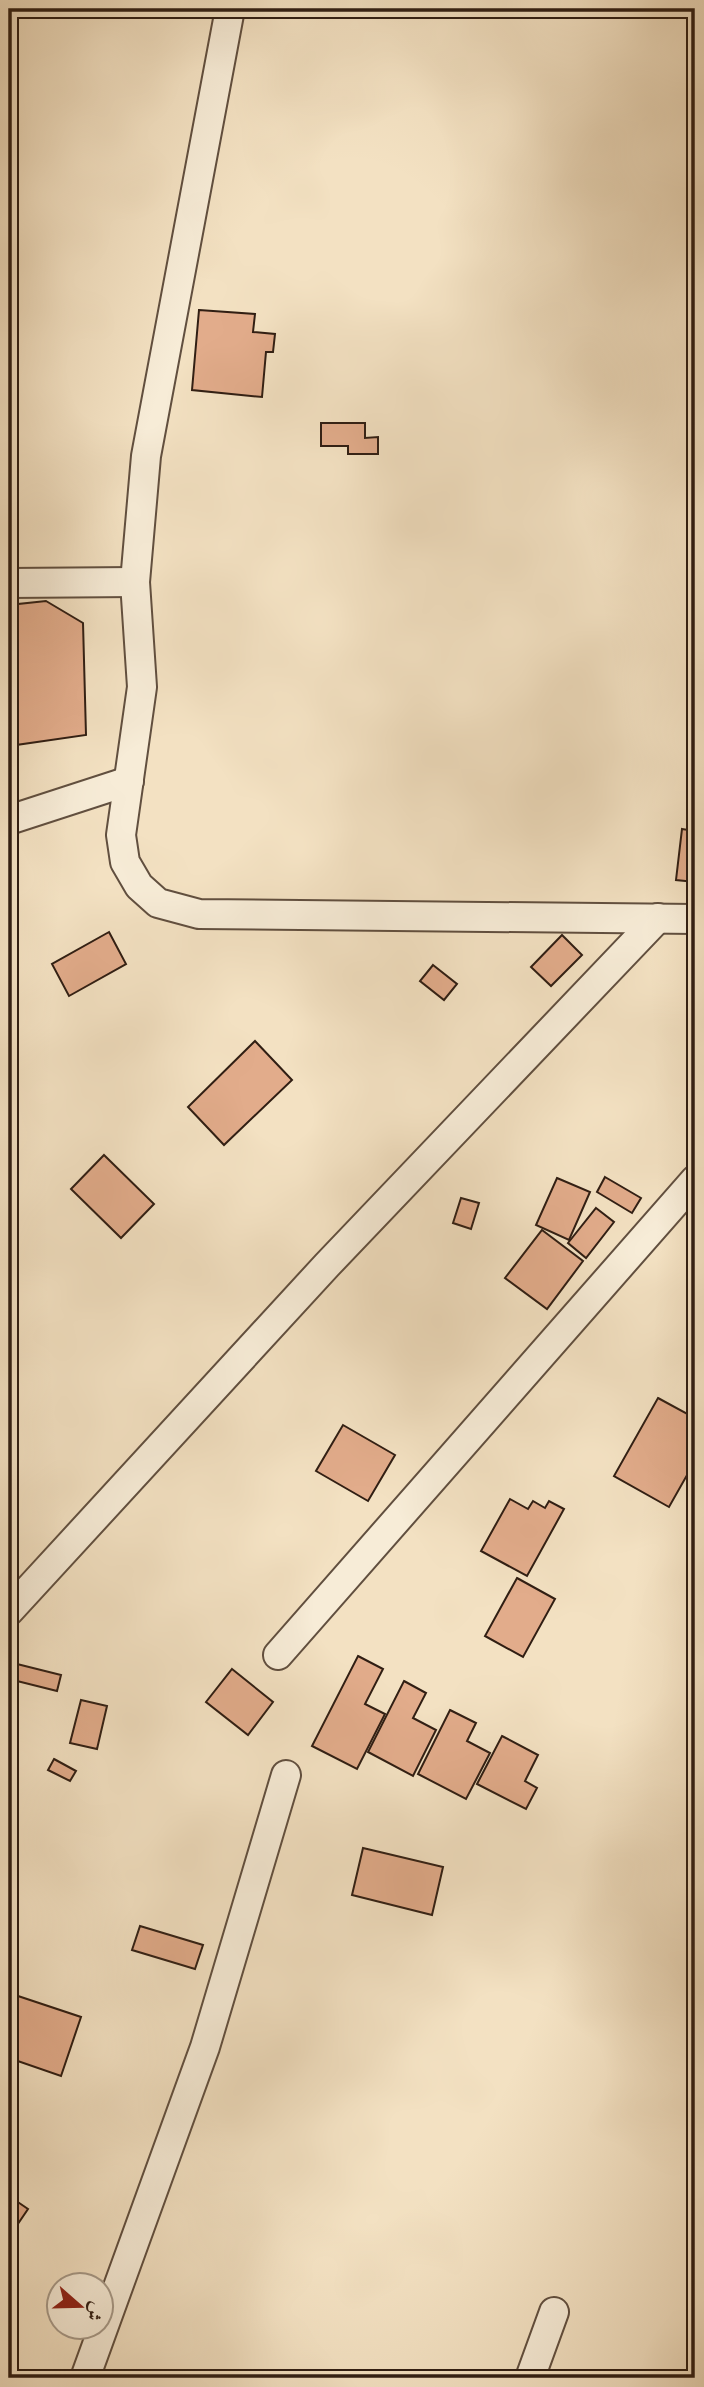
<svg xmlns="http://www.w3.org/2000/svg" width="704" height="2387" font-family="'IM FELL Double Pica',Amiri,serif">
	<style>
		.building { fill: #e2ac8b; stroke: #301e13; stroke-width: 2 }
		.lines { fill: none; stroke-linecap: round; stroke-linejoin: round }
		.minor-casing { stroke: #614f3f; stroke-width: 32 }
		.minor { stroke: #f7ecd7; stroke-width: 28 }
	</style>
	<rect width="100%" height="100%" fill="#f3e1c2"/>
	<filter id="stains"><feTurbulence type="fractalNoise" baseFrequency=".00286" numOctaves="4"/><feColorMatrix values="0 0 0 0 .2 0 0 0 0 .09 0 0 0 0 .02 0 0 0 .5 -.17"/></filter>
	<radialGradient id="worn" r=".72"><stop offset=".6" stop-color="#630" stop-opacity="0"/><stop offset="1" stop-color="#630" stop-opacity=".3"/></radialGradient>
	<g class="building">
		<polygon points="199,310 255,314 253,332 275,334 273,352 266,352 262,397 192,390"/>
		<polygon points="321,423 365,423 365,438 378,437 378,454 348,454 348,446 321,446"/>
		<polygon points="46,601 83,623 86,735 9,746 9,605"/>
		<polygon points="682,829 695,831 695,882 676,880"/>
		<polygon points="109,932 126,964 69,996 52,964"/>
		<polygon points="562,935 582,955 551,986 531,967"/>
		<polygon points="433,965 457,984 444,1000 420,981"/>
		<polygon points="255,1041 292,1080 224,1145 188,1107"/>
		<polygon points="104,1155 154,1204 121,1238 71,1189"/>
		<polygon points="605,1177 641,1198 632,1213 597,1192"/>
		<polygon points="557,1178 590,1192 569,1240 536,1225"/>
		<polygon points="461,1198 479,1203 471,1229 453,1223"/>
		<polygon points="596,1208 614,1222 586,1258 568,1243"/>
		<polygon points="542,1230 583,1261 547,1309 505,1278"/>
		<polygon points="658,1398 695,1418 695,1461 669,1507 614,1476"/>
		<polygon points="343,1425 395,1455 368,1501 316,1471"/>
		<polygon points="510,1499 528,1509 533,1501 545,1508 549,1501 564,1509 527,1576 481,1551"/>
		<polygon points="517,1578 555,1599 523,1657 485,1636"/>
		<polygon points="358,1656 383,1669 365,1704 385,1714 357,1769 312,1746"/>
		<polygon points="13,1663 61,1675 57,1691 9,1679"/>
		<polygon points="232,1669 273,1702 248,1735 206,1702"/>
		<polygon points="404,1681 426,1693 413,1718 436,1730 413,1776 368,1752"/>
		<polygon points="81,1700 107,1706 97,1749 70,1743"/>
		<polygon points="450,1710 476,1723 467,1741 490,1753 466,1799 418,1774"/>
		<polygon points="502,1736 538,1755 525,1781 537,1788 526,1809 477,1784"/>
		<polygon points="54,1759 76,1771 70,1781 48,1770"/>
		<polygon points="363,1848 443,1867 432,1915 352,1895"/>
		<polygon points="140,1926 203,1945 195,1969 132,1950"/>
		<polygon points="9,1993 81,2017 61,2076 9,2058"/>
		<polygon points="9,2196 28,2209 9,2237"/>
	</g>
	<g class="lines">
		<g class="minor-casing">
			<g id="minor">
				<polyline points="230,9 146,456 135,582 142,687 121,835 125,862 139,886 158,903 199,914 695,919"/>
				<polyline points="9,583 135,582"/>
				<polyline points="9,820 129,781"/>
				<polyline points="9,1611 327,1265 658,918"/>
				<polyline points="278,1655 695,1180"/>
				<polyline points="85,2378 205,2047 286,1775"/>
				<polyline points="530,2378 554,2312"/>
			</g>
		</g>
		<use href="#minor" class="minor"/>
	</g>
	<rect width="704" height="2387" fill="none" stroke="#f3e1c2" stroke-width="35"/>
	<rect x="10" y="10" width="683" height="2366" fill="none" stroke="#301e13" stroke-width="3.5"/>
	<rect x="18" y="18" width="669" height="2352" fill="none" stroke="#301e13" stroke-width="2"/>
	<g transform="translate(80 2306) rotate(110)"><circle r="33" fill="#f7ecd7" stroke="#a79a89" stroke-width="2"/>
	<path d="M0-5L12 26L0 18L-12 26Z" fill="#8f2418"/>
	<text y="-10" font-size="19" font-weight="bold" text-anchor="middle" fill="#301e13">ش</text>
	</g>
	<rect width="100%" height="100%" filter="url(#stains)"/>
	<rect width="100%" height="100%" fill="url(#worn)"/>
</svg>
